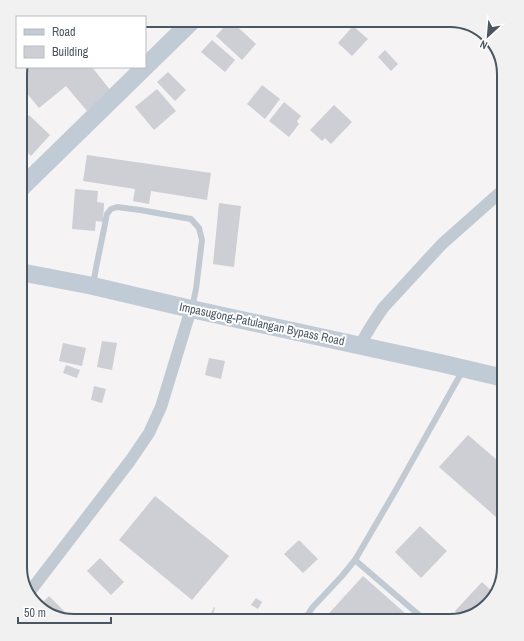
<svg xmlns="http://www.w3.org/2000/svg" width="524" height="641" font-family="'Archivo Narrow',sans-serif">
	<style>
		.building { fill: #cdcfd5 }
		.lines { fill: none; stroke-linecap: round; stroke-linejoin: round }
		.lane { stroke: #c1cad2; stroke-width: 6 }
		.street { stroke: #c1cad2; stroke-width: 12 }
		.secondary { stroke: #c1cbd6; stroke-width: 18 }
		.labels { text-anchor: middle; stroke-width: 4; stroke-linejoin: round; paint-order: stroke }
		.street-label { font-size: 12px; fill: #4a5661; stroke: #fff }
		.rim { fill: none; stroke: #4a5661; stroke-width: 2 }
	</style>
	<rect width="100%" height="100%" fill="#f5f3f3"/>
	<g class="building">
		<polygon points="230,20 256,44 242,60 216,36"/>
		<polygon points="353,26 368,39 352,56 338,43"/>
		<polygon points="212,40 235,60 225,72 201,52"/>
		<polygon points="385,50 398,64 391,71 378,57"/>
		<polygon points="23,67 92,67 111,91 87,111 66,86 39,108 20,85 20,70"/>
		<polygon points="168,72 186,90 175,101 157,82"/>
		<polygon points="262,85 280,99 265,119 247,104"/>
		<polygon points="157,89 176,111 154,130 135,107"/>
		<polygon points="284,102 301,116 297,121 299,124 289,137 269,121"/>
		<polygon points="334,105 352,122 331,144 325,138 322,141 310,130"/>
		<polygon points="29,115 50,135 31,156 20,146 20,125"/>
		<polygon points="87,155 211,173 207,200 151,191 149,204 133,201 135,189 83,181"/>
		<polygon points="75,189 98,191 97,202 104,203 103,222 96,221 95,231 72,229"/>
		<polygon points="219,203 241,206 234,267 213,264"/>
		<polygon points="102,341 117,343 112,370 97,367"/>
		<polygon points="63,343 86,348 82,366 59,361"/>
		<polygon points="209,358 225,361 221,379 205,375"/>
		<polygon points="66,365 80,370 77,378 63,373"/>
		<polygon points="94,386 106,389 102,403 91,400"/>
		<polygon points="468,435 504,466 504,524 439,467"/>
		<polygon points="155,496 229,556 192,600 119,540"/>
		<polygon points="420,526 447,551 421,578 395,552"/>
		<polygon points="299,540 318,559 303,573 284,554"/>
		<polygon points="100,558 124,582 111,595 87,571"/>
		<polygon points="363,576 406,614 400,621 322,621"/>
		<polygon points="482,582 496,595 480,612 462,617 455,611"/>
		<polygon points="49,596 66,613 61,618 47,614 39,606"/>
		<polygon points="256,598 262,602 258,609 251,605"/>
		<polygon points="214,607 215,608 212,617 210,616"/>
		<polygon points="248,614 256,618 254,621 247,619"/>
	</g>
	<g class="lines">
		<g class="lane">
			<polyline points="93,285 96,268 107,214 111,209 117,207 140,210 191,219 199,228 202,240 196,289 192,308"/>
			<polyline points="355,560 426,621"/>
			<polyline points="306,621 305,619 312,608 342,576 355,560 397,488 463,370"/>
			<polyline points="409,621 416,613"/>
		</g>
		<g class="street">
			<polyline points="360,345 371,326 383,308 442,244 504,189"/>
			<polyline points="28,594 130,461 149,433 161,407 191,309"/>
		</g>
		<g class="secondary">
			<polyline points="20,189 193,20"/>
			<polyline points="20,272 93,286 191,309 440,363 504,378"/>
		</g>
	</g>
	<g class="labels">
		<g class="street-label">
			<text transform="translate(262 324) rotate(12)" y="4">Impasugong-Patulangan Bypass Road</text>
		</g>
	</g>
	<path d="M0 0H524V641H0ZM74 27H450A47 47 0 0 1 497 74V567A47 47 0 0 1 450 614H74A47 47 0 0 1 27 567V74A47 47 0 0 1 74 27Z" fill="#f1f1f2" fill-rule="evenodd"/>
	<path class="rim" d="M74 27H450A47 47 0 0 1 497 74V567A47 47 0 0 1 450 614H74A47 47 0 0 1 27 567V74A47 47 0 0 1 74 27Z"/>
	<rect x="16" y="16" width="130" height="52" fill="#ffffff" stroke="#b7bbc0"/>
	<rect x="24" y="29" width="20" height="6" fill="#c1cbd6" stroke="#b7bbc0"/>
	<text x="52" y="36" font-size="12" fill="#4a5661">Road</text>
	<rect x="24" y="46" width="20" height="12" fill="#cdcfd5" stroke="#b7bbc0"/>
	<text x="52" y="56" font-size="12" fill="#4a5661">Building</text>
	<g transform="translate(488 36) rotate(206)" stroke="#ffffff" stroke-width="3" paint-order="stroke">
	<path d="M0-3L7 15L0 10L-7 15Z" fill="#4a5661"/>
	<text y="-6" font-size="11" font-weight="bold" text-anchor="middle" fill="#4a5661">N</text>
	</g>
	<path d="M18 617v6h93v-6" fill="none" stroke="#4a5661" stroke-width="2"/>
	<text x="24" y="617" font-size="12" fill="#4a5661" stroke="#ffffff" stroke-width="3" paint-order="stroke">50 m</text>
</svg>
